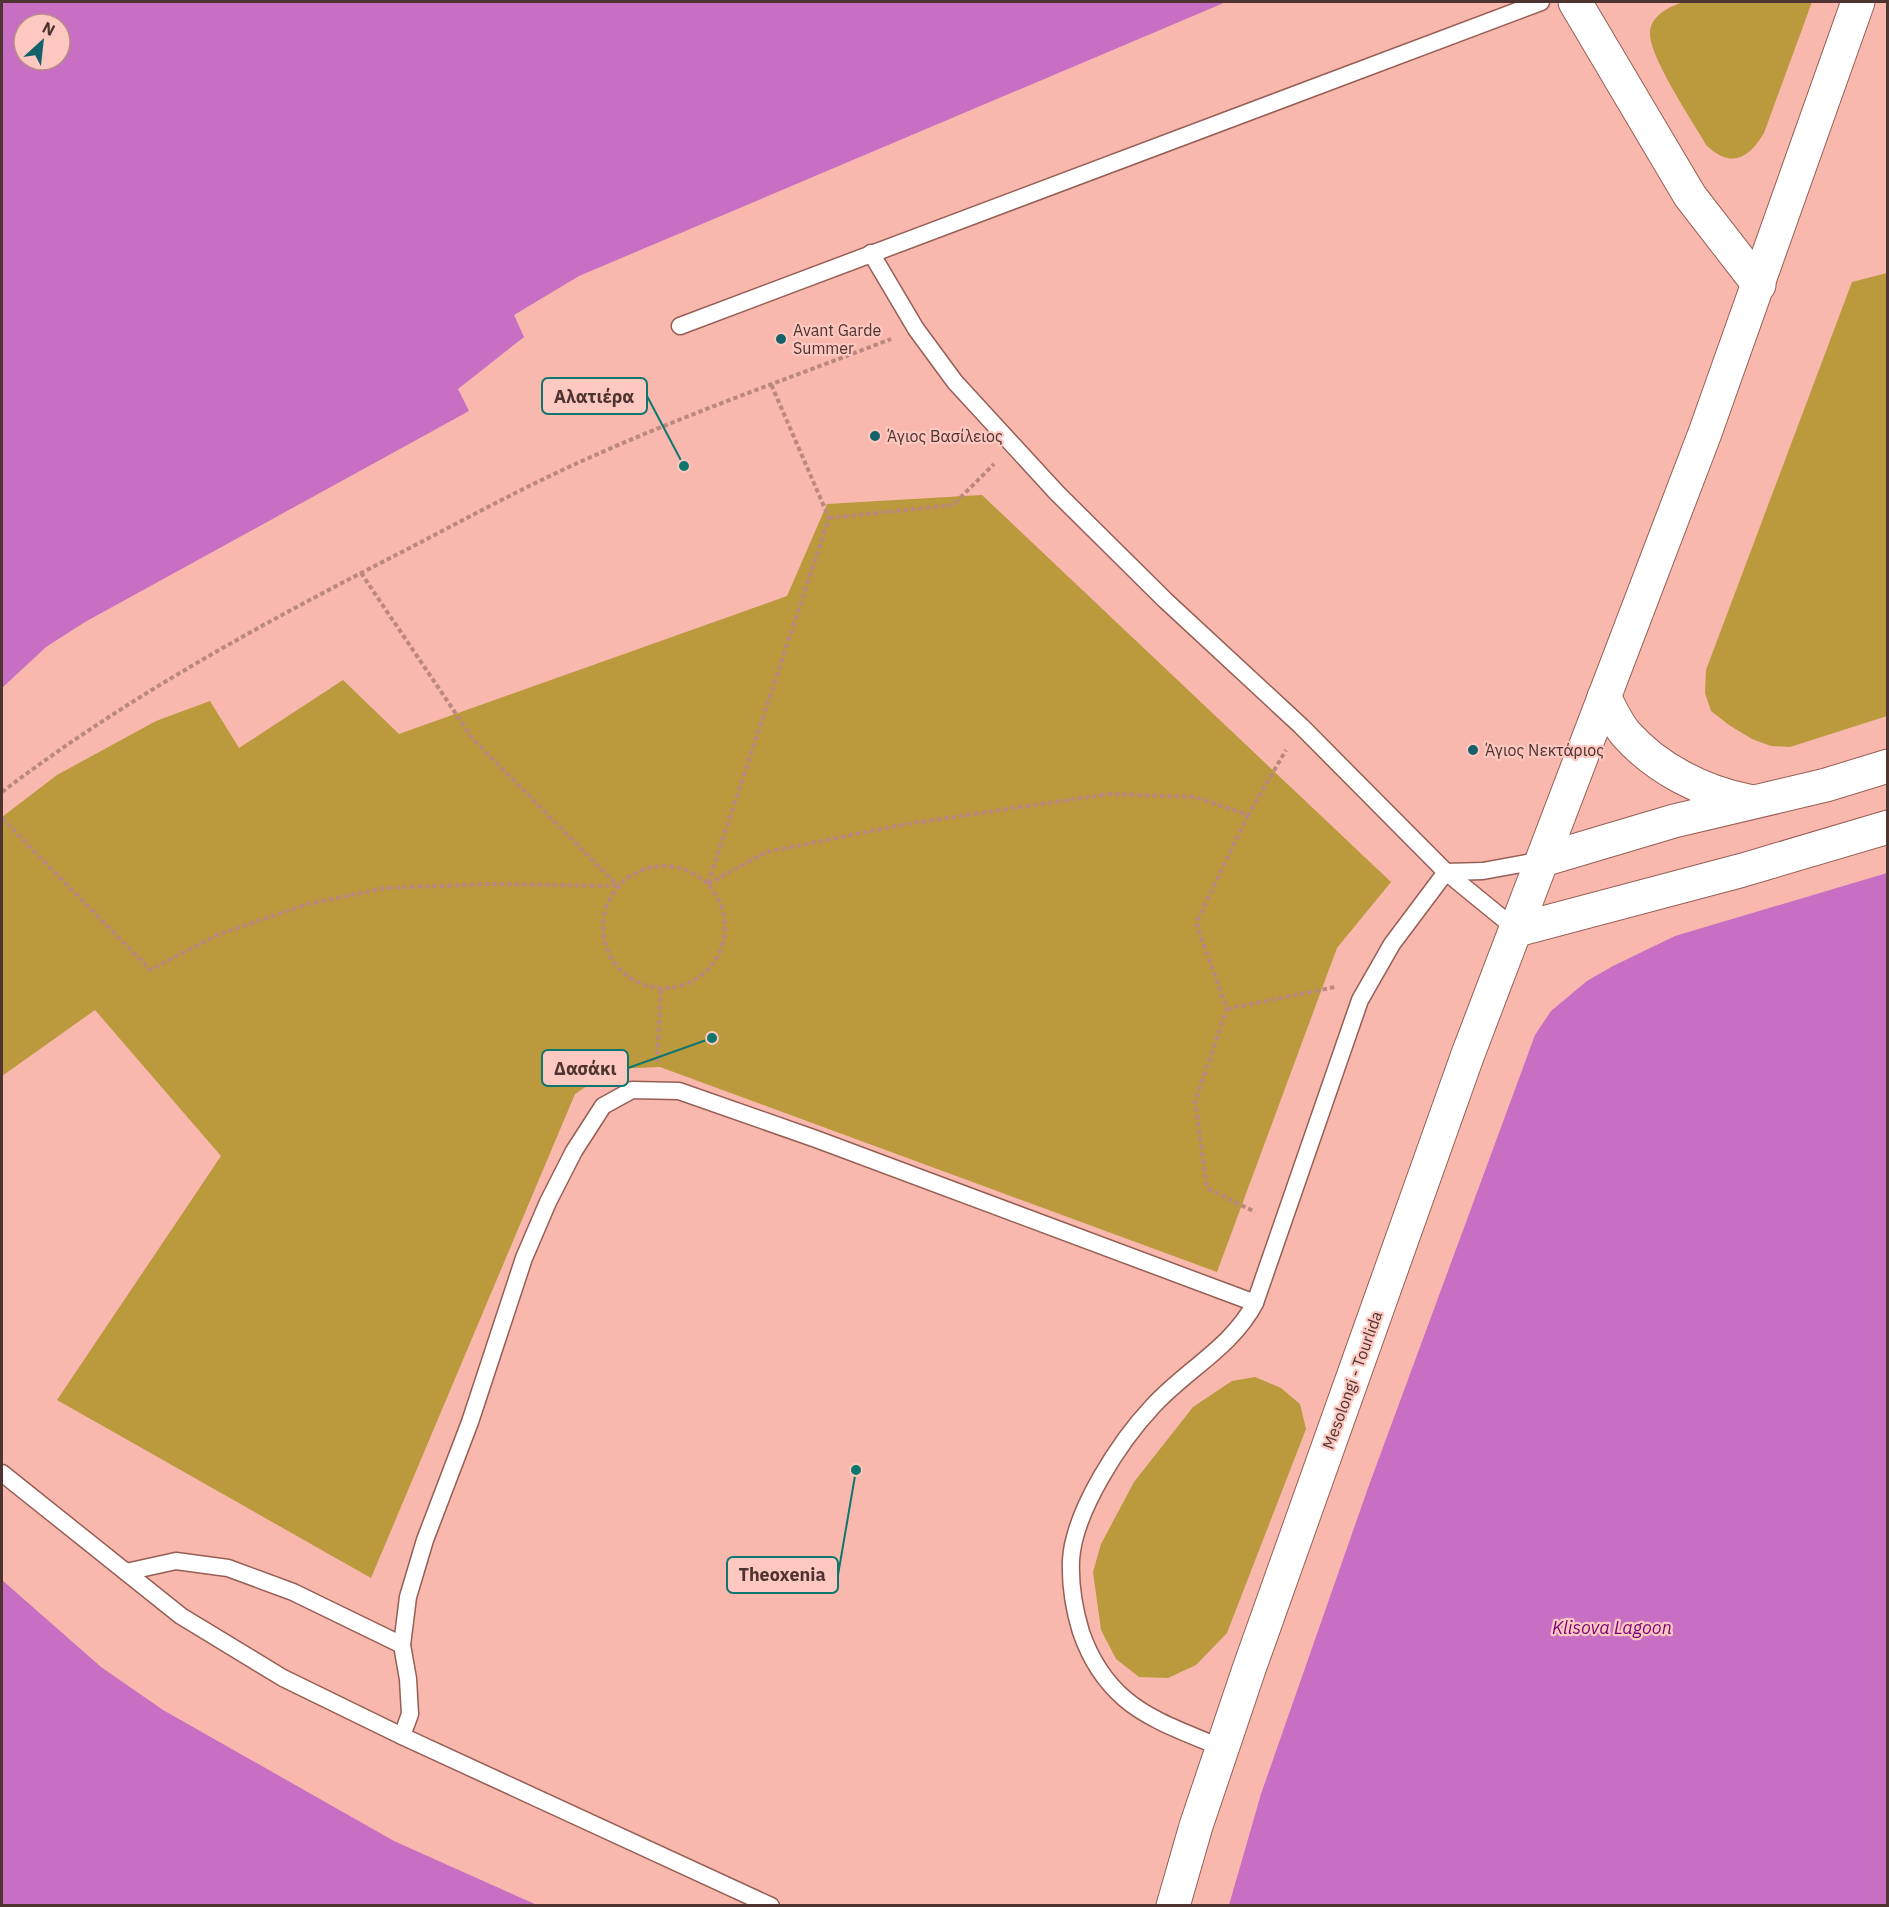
<svg xmlns="http://www.w3.org/2000/svg" width="1889" height="1907" font-family="'IBM Plex Sans',sans-serif">
	<style>
		.green { fill: #bb993d }
		.water { fill: #c86ec3; fill-rule: evenodd }
		.lines { fill: none; stroke-linecap: round; stroke-linejoin: round }
		.lane-casing { stroke: #975e55; stroke-width: 19 }
		.street-casing { stroke: #975e55; stroke-width: 35 }
		.secondary-casing { stroke: #975e55; stroke-width: 35 }
		.path { stroke: #ba887f; stroke-width: 4; stroke-dasharray: 4.5 3; stroke-linecap: butt }
		.lane { stroke: #fff; stroke-width: 16 }
		.street { stroke: #fff; stroke-width: 33 }
		.secondary { stroke: #fff; stroke-width: 33 }
		.poi-dot { fill: #14616c; stroke: #fdc8c0; stroke-width: 2 }
		.labels { text-anchor: middle; stroke-width: 4.5; stroke-linejoin: round; paint-order: stroke }
		.poi-label { font-size: 16px; fill: #4e3430; stroke: #fdc8c0; text-anchor: start }
		.street-label { font-size: 16px; fill: #4e3430; stroke: #fdc8c0 }
		.water-label { font-size: 18px; font-style: italic; fill: #7b017a; stroke: #fdc8c0 }
		.leader { fill: none; stroke: #0f766e; stroke-width: 2 }
		.callout-dot { fill: #0f766e; stroke: #fdc8c0; stroke-width: 2 }
		.callout { fill: #fdc8c0; stroke: #0f766e; stroke-width: 2 }
		.callout-label { font-size: 18px; text-anchor: middle; font-weight: bold; fill: #4e3430 }
	</style>
	<rect width="100%" height="100%" fill="#f8b8ad"/>
	<g class="green">
		<path d="M1683 2H1812L1764 133C1749 158 1732 169 1707 146 1693 122 1651 59 1650 35 1649 16 1669 7 1683 2Z"/>
		<polygon points="1887,273 1887,716 1790,747 1771,746 1752,739 1729,725 1711,711 1705,693 1706,670 1852,282"/>
		<polygon points="982,495 1391,882 1337,948 1217,1272 660,1067 612,1069 575,1094 371,1578 57,1400 221,1156 95,1010 2,1076 2,817 57,775 156,721 210,701 239,748 343,680 399,734 787,596 827,504"/>
		<polygon points="1255,1377 1281,1388 1300,1404 1306,1429 1227,1633 1196,1665 1168,1678 1139,1677 1116,1659 1101,1630 1093,1572 1101,1544 1134,1482 1193,1407 1232,1381"/>
	</g>
	<g class="water">
		<path d="M2 2H1226L579 276 514 315 524 337 458 389 469 411 85 622 46 647 2 688ZM24 24H60V60H24Z"/>
		<polygon points="1887,873 1887,1905 1229,1905 1261,1794 1368,1488 1535,1035 1551,1011 1587,981 1613,966 1675,936"/>
		<polygon points="2,1580 101,1667 163,1710 394,1841 537,1905 2,1905"/>
	</g>
	<g class="lines">
		<g class="lane-casing">
			<g id="lane">
				<polyline points="871,253 916,329 955,382 1057,493 1165,600 1301,726 1446,872 1517,930"/>
				<polyline points="680,326 1541,2"/>
				<polyline points="1446,872 1483,871 1543,860"/>
				<polyline points="2,1473 181,1616 283,1678 402,1736 771,1906"/>
				<polyline points="126,1572 176,1561 228,1568 293,1592 402,1645"/>
				<polyline points="402,1736 410,1714 408,1679 402,1645 408,1597 425,1540 470,1422 524,1258 548,1202 574,1151 603,1106 632,1090 679,1091 816,1139 1255,1303"/>
				<path d="M1222 1748C1190 1734 1152 1722 1125 1699 1104 1681 1090 1658 1081 1632 1074 1609 1070 1584 1071 1560 1074 1511 1120 1441 1153 1406 1186 1370 1232 1347 1255 1303L1360 1000 1392 944 1446 872"/>
			</g>
		</g>
		<g class="street-casing">
			<polyline id="street" points="1575,2 1690,196 1759,285"/>
		</g>
		<g class="secondary-casing">
			<g id="secondary">
				<path d="M1604 697C1611 709 1617 724 1626 734 1657 769 1703 792 1748 801"/>
				<polyline points="1543,860 1674,821 1826,785 1888,766"/>
				<polyline points="1517,930 1743,870 1888,827"/>
				<polyline points="1173,1906 1196,1826 1249,1669 1468,1054 1705,433 1858,2"/>
			</g>
		</g>
		<g class="path">
			<polyline points="829,518 953,505 994,464"/>
			<polyline points="361,573 473,739 618,886"/>
			<path d="M2 792C124 699 261 624 398 554 462 521 525 486 591 457 689 413 790 378 891 339"/>
			<polyline points="1248,815 1196,923 1227,1009 1195,1101 1207,1188 1255,1212"/>
			<polyline points="2,818 150,970 217,935 308,904 385,888 491,884 618,886"/>
			<circle cx="664" cy="927" r="61"/>
			<polyline points="708,883 829,518 771,384"/>
			<polyline points="708,884 766,852 906,824 1109,794 1195,797 1248,815 1286,750"/>
			<polyline points="1227,1009 1335,987"/>
			<polyline points="657,1062 661,988"/>
		</g>
		<use href="#lane" class="lane"/>
		<use href="#street" class="street"/>
		<use href="#secondary" class="secondary"/>
	</g>
	<g class="poi-dot">
		<circle cx="781" cy="339" r="6"/>
		<circle cx="875" cy="436" r="6"/>
		<circle cx="1473" cy="750" r="6"/>
	</g>
	<g class="labels">
		<g class="poi-label">
			<text x="793" y="336">Avant Garde<tspan x="793" dy="18">Summer</tspan></text>
			<text x="887" y="442">Άγιος Βασίλειος</text>
			<text x="1485" y="756">Άγιος Νεκτάριος</text>
		</g>
		<g class="street-label">
			<text transform="translate(1352 1380) rotate(-70)" y="6">Mesolongi - Tourlida</text>
		</g>
		<g class="water-label">
			<text x="1612" y="1634">Klisova Lagoon</text>
		</g>
	</g>
	<path class="leader" d="M684 466L647 396M712 1038L628 1068M856 1470L838 1575"/>
	<g class="callout-dot">
		<circle cx="684" cy="466" r="6"/>
		<circle cx="712" cy="1038" r="6"/>
		<circle cx="856" cy="1470" r="6"/>
	</g>
	<g class="callout">
		<rect x="542" y="378" width="105" height="36" rx="6"/>
		<rect x="542" y="1050" width="86" height="36" rx="6"/>
		<rect x="727" y="1557" width="111" height="36" rx="6"/>
	</g>
	<g class="callout-label">
		<text x="594" y="403">Αλατιέρα</text>
		<text x="585" y="1075">Δασάκι</text>
		<text x="782" y="1581">Theoxenia</text>
	</g>
	<rect width="1889" height="1907" fill="none" stroke="#4e3430" stroke-width="6"/>
	<g transform="translate(42 42) rotate(27)"><circle r="28" fill="#fdc8c0" stroke="#b78d86" stroke-width="1.5"/>
	<path d="M0-4.5L10 22L0 15L-10 22Z" fill="#14616c"/>
	<text y="-9" font-size="16" font-weight="bold" text-anchor="middle" fill="#4e3430">N</text>
	</g>
</svg>
